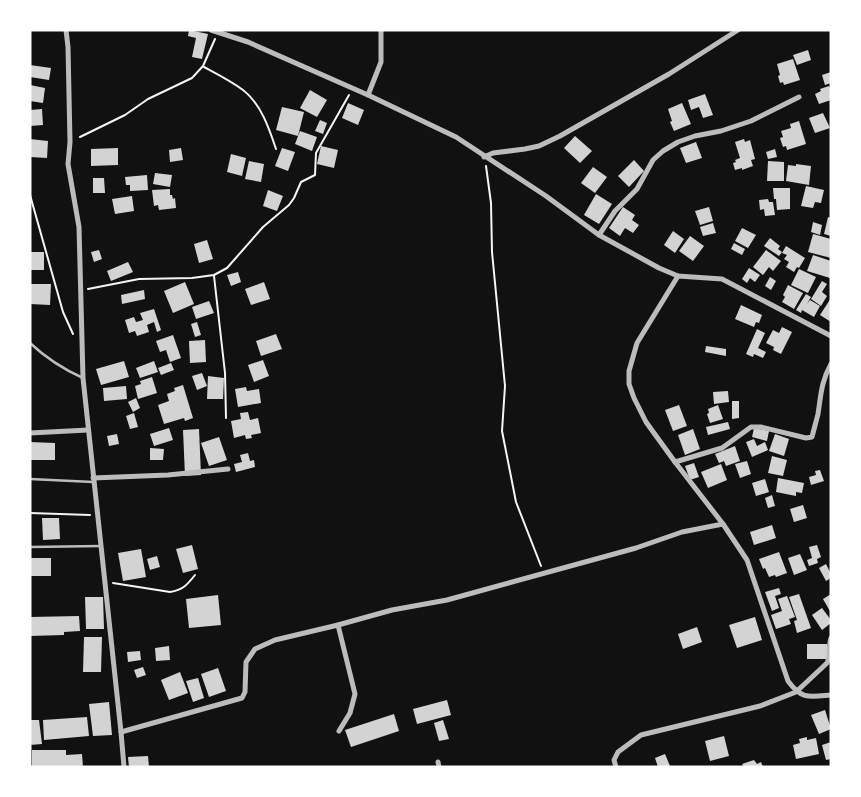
<svg xmlns="http://www.w3.org/2000/svg" width="861" height="797" font-family="'Fira Sans',sans-serif">
	<style>
		.building { fill: #d3d3d3 }
		.lines { fill: none; stroke-linecap: round; stroke-linejoin: round }
		.path { stroke: #f5f5f5; stroke-width: 2 }
		.service { stroke: #bcbcbc; stroke-width: 2.5 }
		.minor { stroke: #bcbcbc; stroke-width: 5 }
	</style>
	<rect width="100%" height="100%" fill="#111"/>
	<g class="building">
		<polygon points="189,30 208,34 202,59 192,57 196,38 188,36"/>
		<polygon points="808,50 811,60 797,65 793,55"/>
		<polygon points="793,59 800,80 784,85 783,82 780,83 778,76 780,75 777,64"/>
		<polygon points="30,65 51,68 49,80 30,77"/>
		<polygon points="831,72 831,83 825,85 822,75"/>
		<polygon points="30,85 45,88 43,103 30,101"/>
		<polygon points="829,86 830,88 831,88 831,100 819,104 815,94 821,91 820,89"/>
		<polygon points="310,90 327,100 317,117 300,108"/>
		<polygon points="705,94 713,115 703,118 699,107 691,110 688,100"/>
		<polygon points="348,103 364,110 358,125 342,118"/>
		<polygon points="682,103 691,124 674,131 670,122 672,121 668,109"/>
		<polygon points="282,107 304,112 298,136 276,130"/>
		<polygon points="42,109 43,125 30,126 30,110"/>
		<polygon points="823,113 830,128 815,133 809,118"/>
		<polygon points="320,120 327,123 323,134 315,131"/>
		<polygon points="799,121 806,144 787,150 786,146 783,147 780,138 783,137 781,131 791,128 790,124"/>
		<polygon points="300,131 317,137 312,151 295,144"/>
		<polygon points="575,136 592,151 580,163 564,148"/>
		<polygon points="30,139 48,141 47,158 30,157"/>
		<polygon points="744,139 745,142 750,140 755,159 751,160 753,166 742,170 742,168 735,170 733,163 736,162 735,160 740,158 735,142"/>
		<polygon points="696,142 702,158 686,163 680,148"/>
		<polygon points="321,146 338,150 334,168 317,164"/>
		<polygon points="118,148 118,165 91,166 91,149"/>
		<polygon points="181,148 183,160 170,162 169,150"/>
		<polygon points="282,148 295,152 288,171 275,166"/>
		<polygon points="775,149 777,157 768,159 766,152"/>
		<polygon points="231,154 246,158 242,176 227,172"/>
		<polygon points="634,160 644,171 629,187 618,176"/>
		<polygon points="249,161 264,164 261,182 245,179"/>
		<polygon points="768,161 784,162 784,181 767,181"/>
		<polygon points="796,164 811,166 809,185 786,181 788,165 796,166"/>
		<polygon points="593,167 607,177 595,193 581,183"/>
		<polygon points="155,173 172,175 170,187 153,184"/>
		<polygon points="147,175 148,190 130,191 130,185 126,185 125,177"/>
		<polygon points="93,178 104,178 105,193 93,193"/>
		<polygon points="806,186 824,190 821,203 815,202 813,208 801,206"/>
		<polygon points="773,188 790,188 790,209 777,210 776,199 774,199"/>
		<polygon points="170,189 170,195 172,195 173,199 175,198 176,208 159,210 158,205 154,206 152,190"/>
		<polygon points="268,190 283,196 277,211 263,206"/>
		<polygon points="596,194 612,204 599,224 584,215"/>
		<polygon points="132,196 134,211 115,214 112,199"/>
		<polygon points="768,199 769,202 773,202 775,215 765,216 764,209 760,210 759,200"/>
		<polygon points="623,207 635,215 632,220 639,225 633,233 625,228 620,236 609,228"/>
		<polygon points="709,207 713,221 700,225 695,211"/>
		<polygon points="828,217 831,218 831,236 824,234"/>
		<polygon points="813,222 822,225 820,235 811,232"/>
		<polygon points="713,223 716,233 703,236 700,227"/>
		<polygon points="742,228 756,235 748,248 735,241"/>
		<polygon points="673,231 684,239 675,253 664,245"/>
		<polygon points="813,234 831,239 831,258 808,252"/>
		<polygon points="690,236 704,246 693,261 679,251"/>
		<polygon points="770,238 780,246 778,249 782,252 779,256 764,246"/>
		<polygon points="207,240 213,259 199,263 194,244"/>
		<polygon points="734,243 745,249 742,255 731,249"/>
		<polygon points="786,246 805,258 799,268 797,267 794,272 786,267 789,262 784,259 787,255 782,253"/>
		<polygon points="99,250 102,259 94,262 91,252"/>
		<polygon points="766,250 781,261 773,271 769,267 763,275 753,267"/>
		<rect x="30" y="252" width="14" height="18"/>
		<polygon points="813,255 831,261 830,278 807,271"/>
		<polygon points="128,262 133,272 111,281 107,271"/>
		<polygon points="749,268 760,275 755,282 750,278 747,283 742,279"/>
		<polygon points="799,269 816,277 808,293 791,285"/>
		<polygon points="238,272 241,282 231,286 227,275"/>
		<polygon points="770,277 776,281 771,290 765,286"/>
		<polygon points="822,281 827,284 822,292 827,296 821,306 811,299"/>
		<polygon points="185,282 194,304 173,313 164,291"/>
		<polygon points="264,282 270,299 251,305 245,289"/>
		<polygon points="30,284 51,284 50,305 30,304"/>
		<polygon points="788,285 803,293 794,309 782,302 785,297 783,295"/>
		<polygon points="144,290 145,299 122,304 121,295"/>
		<polygon points="806,294 811,297 807,304 810,300 820,306 814,317 802,310 801,313 796,310"/>
		<polygon points="831,298 831,322 820,315"/>
		<polygon points="209,301 214,313 196,319 192,307"/>
		<polygon points="741,305 762,315 759,323 756,322 754,327 735,319"/>
		<polygon points="154,309 161,330 157,332 154,322 147,325 149,332 137,336 135,331 129,333 125,320 134,317 136,322 143,320 140,313"/>
		<polygon points="197,322 201,335 195,337 191,324"/>
		<polygon points="782,327 792,332 781,354 773,350 774,347 766,343 773,330 779,333"/>
		<polygon points="757,329 765,333 758,348 766,352 763,358 754,354 753,357 746,354"/>
		<polygon points="276,334 282,349 261,356 256,341"/>
		<polygon points="173,335 181,358 170,362 166,350 160,352 156,341"/>
		<polygon points="205,340 206,362 190,363 189,341"/>
		<polygon points="706,346 726,349 726,356 705,352"/>
		<polygon points="263,360 269,376 254,382 248,365"/>
		<polygon points="124,361 129,377 101,385 96,369"/>
		<polygon points="154,361 158,372 140,378 136,368"/>
		<polygon points="171,363 174,370 161,375 158,368"/>
		<polygon points="202,373 207,386 197,390 192,376"/>
		<polygon points="208,376 224,378 223,399 207,399"/>
		<polygon points="152,377 157,393 138,399 135,386 141,384 140,381"/>
		<polygon points="183,385 193,418 185,421 184,418 164,424 158,405 169,401 167,394 175,391 174,388"/>
		<polygon points="126,386 127,399 104,401 103,388"/>
		<polygon points="246,387 247,391 259,389 261,403 238,407 235,389"/>
		<polygon points="728,391 729,402 714,404 713,392"/>
		<polygon points="136,398 140,408 133,412 128,402"/>
		<polygon points="732,401 739,401 739,418 732,419"/>
		<polygon points="679,405 687,426 673,431 665,410"/>
		<polygon points="718,405 723,419 710,423 707,414 709,413 708,409"/>
		<polygon points="248,412 250,420 258,418 261,433 251,435 252,438 246,439 245,435 234,438 231,421 241,419 240,413"/>
		<polygon points="134,413 138,427 130,429 126,416"/>
		<polygon points="728,422 730,429 708,435 706,427"/>
		<polygon points="169,428 173,440 154,446 150,434"/>
		<polygon points="754,428 769,431 767,441 752,437"/>
		<polygon points="199,429 201,475 185,476 183,430"/>
		<polygon points="693,429 700,449 685,455 678,435"/>
		<polygon points="117,434 119,444 109,446 107,436"/>
		<polygon points="775,434 789,439 784,456 769,451"/>
		<polygon points="219,437 227,460 209,466 201,443"/>
		<polygon points="754,439 757,446 765,442 768,450 752,457 746,442"/>
		<polygon points="30,442 55,443 55,460 30,460"/>
		<polygon points="735,446 740,461 726,466 724,461 719,463 715,454"/>
		<polygon points="150,448 164,449 163,460 150,460"/>
		<polygon points="248,453 250,461 254,460 255,467 236,472 234,464 242,462 240,455"/>
		<polygon points="772,456 787,460 783,476 768,473"/>
		<polygon points="747,461 751,474 740,478 735,464"/>
		<polygon points="694,463 699,477 690,480 685,466"/>
		<polygon points="721,464 727,480 708,488 701,472"/>
		<polygon points="820,470 824,481 811,485 809,477 816,475 815,471"/>
		<polygon points="778,478 804,483 802,493 796,492 796,496 776,492"/>
		<polygon points="765,479 769,492 756,496 752,483"/>
		<polygon points="772,495 775,506 768,508 765,498"/>
		<polygon points="803,505 807,518 794,522 790,509"/>
		<polygon points="42,518 59,518 60,539 43,540"/>
		<polygon points="772,525 776,538 754,545 750,532"/>
		<polygon points="192,545 198,569 183,573 176,549"/>
		<polygon points="817,545 821,557 817,559 818,563 809,566 807,560 812,558 809,547"/>
		<polygon points="141,549 146,577 123,581 118,553"/>
		<polygon points="779,552 787,573 776,577 775,575 769,577 765,568 763,569 759,559"/>
		<polygon points="800,554 807,570 794,575 788,558"/>
		<polygon points="157,556 160,567 150,570 147,559"/>
		<rect x="30" y="558" width="21" height="18"/>
		<polygon points="826,564 831,574 831,578 826,581 819,568"/>
		<polygon points="779,588 781,594 775,596 779,608 772,611 765,592"/>
		<polygon points="799,594 811,628 797,633 794,621 797,620 789,597"/>
		<polygon points="831,594 831,613 823,599"/>
		<polygon points="218,595 221,625 189,628 186,599"/>
		<polygon points="787,596 795,617 789,619 791,624 776,629 771,615 782,611 778,599"/>
		<polygon points="85,597 103,597 104,629 86,629"/>
		<polygon points="822,608 831,620 831,623 822,630 812,615"/>
		<polygon points="79,616 80,631 64,632 64,635 30,636 30,617"/>
		<polygon points="755,617 762,640 737,648 729,625"/>
		<polygon points="697,627 702,642 683,649 678,634"/>
		<polygon points="84,637 102,637 101,672 83,672"/>
		<rect x="807" y="644" width="20" height="15"/>
		<polygon points="169,646 170,660 156,661 155,648"/>
		<polygon points="140,651 141,660 128,662 127,652"/>
		<polygon points="143,667 146,675 137,678 134,670"/>
		<polygon points="218,668 226,691 209,697 201,674"/>
		<polygon points="180,672 188,693 169,700 161,680"/>
		<polygon points="198,678 204,698 193,702 186,681"/>
		<polygon points="447,700 451,715 417,724 413,709"/>
		<polygon points="109,702 112,735 93,736 89,704"/>
		<polygon points="825,710 831,729 819,734 811,715"/>
		<polygon points="394,714 399,731 351,747 345,730"/>
		<polygon points="87,717 89,736 44,740 43,720"/>
		<polygon points="30,720 39,720 42,744 30,745"/>
		<polygon points="443,720 449,739 439,741 434,723"/>
		<polygon points="724,736 729,756 710,761 705,741"/>
		<polygon points="807,737 807,740 816,738 819,754 796,759 793,745 800,743 799,739"/>
		<polygon points="831,742 831,759 826,760 822,745"/>
		<polygon points="32,750 66,750 66,755 82,754 83,767 32,767"/>
		<polygon points="665,754 670,766 658,767 655,758"/>
		<polygon points="148,756 149,767 129,767 128,757"/>
		<polygon points="754,760 757,764 761,762 763,767 744,767 742,764"/>
	</g>
	<g class="lines">
		<g class="path">
			<path d="M204 67C217 74 231 81 243 90 261 104 269 128 276 149"/>
			<polyline points="80,137 125,115 148,99 192,78 203,66 215,39"/>
			<polyline points="486,166 491,203 492,252 505,386 502,431 516,502 541,566"/>
			<polyline points="30,195 63,312 73,334"/>
			<polyline points="214,276 225,373 226,418"/>
			<polyline points="88,289 139,279 192,278 214,275 227,268 263,227 289,205 294,198 301,182 315,175 316,153 349,95"/>
			<polyline points="30,513 90,515"/>
			<path d="M113 583 170 592C183 590 187 585 195 575"/>
		</g>
		<g class="service">
			<path d="M30 343C46 358 63 369 83 378"/>
			<polyline points="30,479 93,482"/>
			<polyline points="30,547 101,546"/>
		</g>
		<g class="minor">
			<polyline points="66,30 68,47 70,142 68,164 79,227 83,378 121,732 124,767"/>
			<polyline points="211,30 248,42 368,95 456,137 546,196 599,235 659,268 678,276 722,279 831,336"/>
			<polyline points="368,95 381,62 381,30"/>
			<polyline points="484,157 493,153 525,149 539,146 560,136 669,74 738,30"/>
			<polyline points="599,235 615,211 637,189 653,160 663,151 678,142 695,136 721,131 751,121 799,97"/>
			<path d="M678 276 637 343 629 371V384L634 398 646 422 675 462 723 524 747 560 788 681C802 700 809 697 831 695"/>
			<polyline points="30,433 88,430"/>
			<path d="M675 462 722 448 751 427H761L806 438 812 437C814 429 816 422 818 414 821 395 821 382 831 364"/>
			<polyline points="93,478 168,475 228,469"/>
			<polyline points="338,625 355,694 350,713 339,731"/>
			<polyline points="121,732 242,698 245,692 246,662 255,649 275,640 338,625 392,610 447,600 636,548 682,532 723,524"/>
			<polyline points="438,762 439,767"/>
			<path d="M616 767 614 760 618 752 641 735 760 706 796 692 827 663C831 655 828 647 831 638"/>
		</g>
	</g>
	<rect width="861" height="797" fill="none" stroke="#ffffff" stroke-width="63"/>
</svg>
